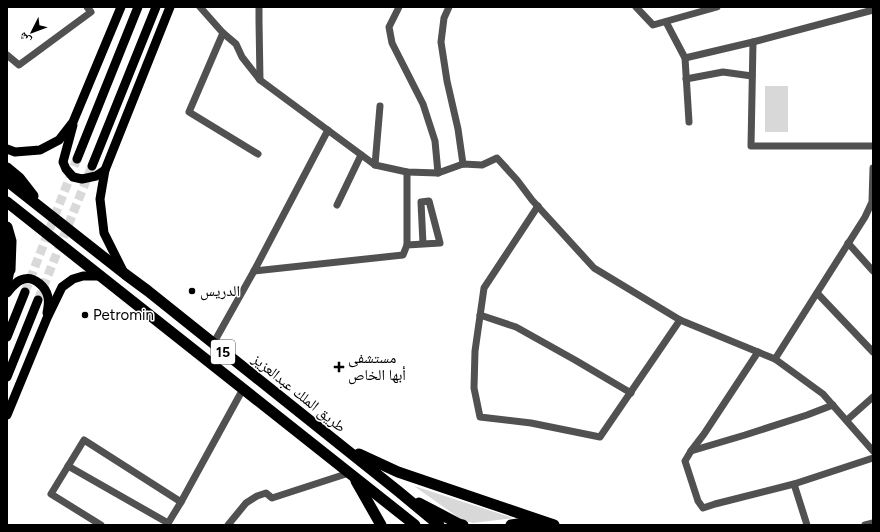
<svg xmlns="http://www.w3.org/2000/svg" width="880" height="532" font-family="Figtree,'Noto Naskh Arabic',sans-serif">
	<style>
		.green { fill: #d8d8d8 }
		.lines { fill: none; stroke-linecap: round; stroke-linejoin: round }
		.major-tunnel { stroke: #d9d9d9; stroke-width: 9; stroke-dasharray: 9 4.5; stroke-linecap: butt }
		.minor { stroke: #515151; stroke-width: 7 }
		.major { stroke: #000; stroke-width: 9 }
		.highway { stroke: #000; stroke-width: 11 }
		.poi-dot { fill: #000; stroke: #fff; stroke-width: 1.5 }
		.labels { text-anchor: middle; stroke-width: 3; stroke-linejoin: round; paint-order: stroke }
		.shield { fill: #fff; stroke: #4c4c4c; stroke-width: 1 }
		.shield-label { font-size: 14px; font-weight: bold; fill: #000 }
		.poi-label { font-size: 15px; fill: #000; stroke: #fff; text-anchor: start }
		.street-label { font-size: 15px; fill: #000; stroke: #fff }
	</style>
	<rect width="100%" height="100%" fill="#fff"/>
	<g class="green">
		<rect x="765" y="86" width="23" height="46"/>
		<polygon points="414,486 513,518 473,523 462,520"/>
	</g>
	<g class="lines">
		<g class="major-tunnel">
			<polyline points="25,292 77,159"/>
			<polyline points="38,300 92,166"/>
		</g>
		<g class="minor">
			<polyline points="200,7 223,33 236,44 242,57 260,80 375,165 407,172 438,173 463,164 482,165 497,158 517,180 532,200 594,268 680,320 775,359 823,394 873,451"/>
			<polyline points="259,7 259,21 260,80"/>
			<polyline points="399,7 389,27 392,43 423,104 435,141 438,173"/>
			<polyline points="449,7 444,18 441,42 447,81 458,129 463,164"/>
			<polyline points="636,7 653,25 717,7"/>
			<polyline points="666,22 685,58 689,122"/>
			<polyline points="223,33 189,112 258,154"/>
			<polyline points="753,42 751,146 873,146"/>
			<polyline points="7,55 19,65 91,12 87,7"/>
			<polyline points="685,58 753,42 873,10"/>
			<polyline points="686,79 723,72 752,76"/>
			<polyline points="375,165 380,106"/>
			<polyline points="337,205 361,155"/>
			<polyline points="538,206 484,288 475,351 474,388 480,417 531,423 600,437 680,320"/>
			<polyline points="848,243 873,271"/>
			<polyline points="407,245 407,172"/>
			<polyline points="254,271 403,255 407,245 440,243 429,201 421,202 423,244"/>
			<polyline points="817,293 873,352"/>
			<polyline points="480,315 516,327 575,360 631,393"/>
			<polyline points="213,344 254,271 328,130"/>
			<polyline points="775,359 865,217 872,202 873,168"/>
			<polyline points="833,405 807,415 745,435 691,451 685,461 698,501 703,508 715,504 794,484 873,458"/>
			<polyline points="847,420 873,397"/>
			<polyline points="691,451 704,434 758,352"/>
			<polyline points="68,466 168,523"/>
			<polyline points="794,484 807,525"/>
			<polyline points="101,525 51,494 84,440 181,502"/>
			<polyline points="167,525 181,502 243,389"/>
			<polyline points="228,525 246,503 257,496 266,493 272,498 349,473"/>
			<polyline points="865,525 873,523"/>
		</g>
		<g class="major">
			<polyline points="73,125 63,162 66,169 73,177 82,179 96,176 105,170"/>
			<polyline points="7,149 15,152 40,150 59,140 73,122 121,7"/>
			<polyline points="77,159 138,7"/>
			<polyline points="92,166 156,7"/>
			<polyline points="123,271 104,233 100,199 105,170 170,7"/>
			<polyline points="7,286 10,270 8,264"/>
			<path d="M7 293C12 287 17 280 24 279 34 276 46 287 48 297 49 302 48 308 47 313"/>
			<polyline points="7,337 25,292"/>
			<polyline points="7,377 38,300"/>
			<polyline points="7,415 47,318 62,287 73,279 83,276 101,276"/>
		</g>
		<g class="highway">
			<polyline points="7,168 19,178 33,196"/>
			<polyline points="7,181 125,274 148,291 398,491 439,525"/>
			<polyline points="7,202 415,525"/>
			<polyline points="7,227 11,241 10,270"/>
			<polyline points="359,454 398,472 554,525"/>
			<polyline points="356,481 381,525"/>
			<polyline points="419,503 459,524 463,525"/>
			<polyline points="511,525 538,521"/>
		</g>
	</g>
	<g class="poi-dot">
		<circle cx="192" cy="291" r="4"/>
		<circle cx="85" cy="315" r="4"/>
		<path d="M337 361h4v4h4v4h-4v4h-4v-4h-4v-4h4z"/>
	</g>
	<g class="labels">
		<rect class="shield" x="211" y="340" width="24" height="24" rx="3"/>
		<g class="shield-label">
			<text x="223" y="357">15</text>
		</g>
		<g class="poi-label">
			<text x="200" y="296">الدريس</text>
			<text x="93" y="320">Petromin</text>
			<text x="348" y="363">مستشفى<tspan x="348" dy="17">أبها الخاص</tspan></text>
		</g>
		<g class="street-label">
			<text transform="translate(299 393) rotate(39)" y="5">طريق الملك عبدالعزيز</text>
		</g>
	</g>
	<rect width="880" height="532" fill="none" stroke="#000000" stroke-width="16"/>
	<g transform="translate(32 32) rotate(228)" stroke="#ffffff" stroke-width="3" paint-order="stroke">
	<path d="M0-3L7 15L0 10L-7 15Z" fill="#000000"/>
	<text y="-6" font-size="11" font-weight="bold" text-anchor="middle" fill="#000000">ش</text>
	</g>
</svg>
